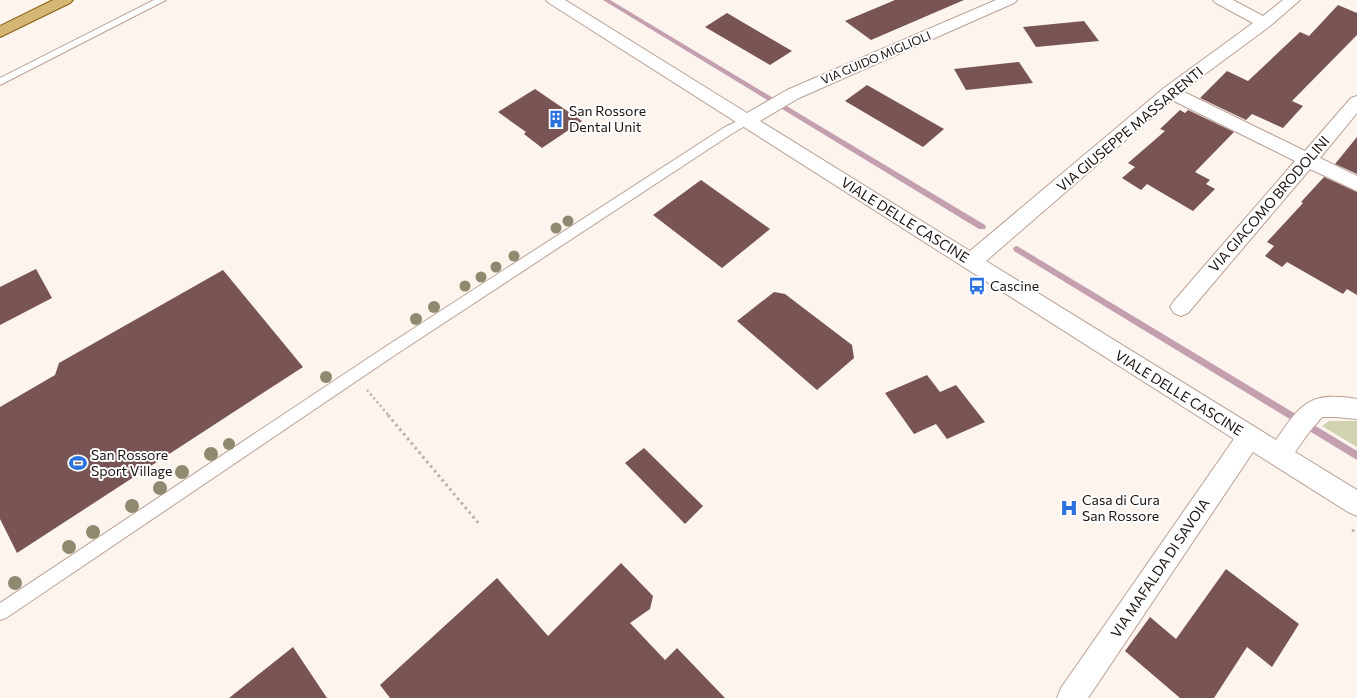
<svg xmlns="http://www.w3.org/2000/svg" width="1357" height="698" font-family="Commissioner,sans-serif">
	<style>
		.green { fill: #d1d3b0 }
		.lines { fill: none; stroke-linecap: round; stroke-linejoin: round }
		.stream { fill: #c39faf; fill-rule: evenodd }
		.building { fill: #785554 }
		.lane-casing { stroke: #bba295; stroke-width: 2 }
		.street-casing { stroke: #bba295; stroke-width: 2 }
		.primary-casing { stroke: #835d14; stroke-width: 2 }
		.path-far1 { stroke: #bab0ab; stroke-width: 2.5; stroke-dasharray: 2 3; stroke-linecap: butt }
		.path { stroke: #bab0ab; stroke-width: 3; stroke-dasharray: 2.5 3.5; stroke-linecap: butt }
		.lane { fill: #fff; fill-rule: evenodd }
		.street { fill: #fff; fill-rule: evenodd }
		.primary { fill: #d6b673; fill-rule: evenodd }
		.tree { fill: #8f8a6f }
		.labels { text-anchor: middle; stroke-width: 4; stroke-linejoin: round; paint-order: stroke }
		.far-street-label { font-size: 12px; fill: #1d140f; stroke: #fff }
		.poi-label { font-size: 14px; fill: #1d140f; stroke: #fff; text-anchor: start }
		.street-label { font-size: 14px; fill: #1d140f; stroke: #fff }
	</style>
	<rect width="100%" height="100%" fill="#fef4ee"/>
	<polygon class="green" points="1329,421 1357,421 1357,447 1322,426"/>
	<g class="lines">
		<g class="stream">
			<polygon points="603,0 610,0 985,225 986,227 985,229 979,229"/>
			<polygon points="1017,246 1357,451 1357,460 1014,251 1013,249 1014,247"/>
		</g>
	</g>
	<g class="building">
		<polygon points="895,0 964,0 871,40 845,21"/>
		<polygon points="1338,5 1357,13 1357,35 1292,101 1303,106 1283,128 1252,114 1246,120 1200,98 1227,71 1248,81 1300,32 1309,36"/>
		<polygon points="727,13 792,51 770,65 705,27"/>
		<polygon points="1084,21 1099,41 1036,47 1023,27"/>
		<polygon points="1019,62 1033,83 966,90 954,69"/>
		<polygon points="867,85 944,129 923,147 845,101"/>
		<polygon points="535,89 582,121 542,148 524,134 526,132 498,112"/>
		<polygon points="1180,110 1185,113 1188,110 1234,132 1195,172 1210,180 1206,184 1215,189 1193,211 1147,184 1141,190 1122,178 1135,167 1128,163 1165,131 1160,129"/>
		<polygon points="1357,137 1357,174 1335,164"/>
		<polygon points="1324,177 1357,192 1357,295 1347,289 1343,294 1287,262 1282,267 1265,256 1274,246 1267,242 1303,203 1301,202"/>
		<polygon points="701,180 770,229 722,268 653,215"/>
		<polygon points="36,269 52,298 0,325 0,287"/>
		<polygon points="223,270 303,367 17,553 0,519 0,407 55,375 59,363"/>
		<polygon points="774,292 785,294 852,345 854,358 817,390 737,321"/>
		<polygon points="927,375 940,392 956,385 985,422 947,439 936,424 914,434 885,393"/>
		<polygon points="644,448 703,506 685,524 625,463"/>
		<polygon points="621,563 653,596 650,609 630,623 665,660 677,648 725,698 390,698 380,685 497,578 548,636"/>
		<polygon points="1226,569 1299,624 1272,667 1247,647 1214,698 1180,698 1125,651 1150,617 1176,639"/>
		<polygon points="293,647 327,698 229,698"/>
	</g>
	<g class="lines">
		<g class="lane-casing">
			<g id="lane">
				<polygon points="154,0 166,0 0,85 0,78"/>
				<polygon points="746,117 750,119 751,121 750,123 733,133 395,355 6,618 0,620 0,603 385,347 725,127"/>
			</g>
		</g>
		<g class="street-casing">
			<path id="street" d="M546 0H565L747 113 787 90 996 0H1017L1014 3 799 98 760 121 970 251 1164 88 1253 23 1216 3 1213 0H1233L1263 16 1283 0H1300L1270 26 1182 91 1305 151 1351 98 1357 96V113L1320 158 1357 176V191L1310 169 1188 313 1181 316 1174 313 1170 307 1174 301 1295 161 1172 100 986 261 1276 440C1301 403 1310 391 1357 399V419L1336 417H1322L1310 431 1295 452 1357 490V516L1348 512 1253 452 1088 698H1057L1061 688 1234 439 549 3Z"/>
		</g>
		<g class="primary-casing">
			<polygon id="primary" points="53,0 73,0 70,3 0,37 0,26"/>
		</g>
		<polyline class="path-far1" points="367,390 389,416"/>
		<g class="path">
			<polyline points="388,415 480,525"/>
			<polyline points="1352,530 1357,533"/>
		</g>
		<use href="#lane" class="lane"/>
		<use href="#street" class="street"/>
		<use href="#primary" class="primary"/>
	</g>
	<g class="tree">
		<circle cx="568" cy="221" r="5.5"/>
		<circle cx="556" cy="228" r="5.5"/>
		<circle cx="514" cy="256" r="5.5"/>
		<circle cx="496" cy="267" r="5.5"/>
		<circle cx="481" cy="277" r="5.5"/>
		<circle cx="465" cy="286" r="5.5"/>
		<circle cx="434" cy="307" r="6"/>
		<circle cx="416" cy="319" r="6"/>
		<circle cx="326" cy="377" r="6"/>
		<circle cx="229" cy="444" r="6"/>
		<circle cx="211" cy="454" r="7"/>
		<circle cx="182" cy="472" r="7"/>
		<circle cx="160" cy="488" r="7"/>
		<circle cx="132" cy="506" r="7"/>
		<circle cx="93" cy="532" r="7"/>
		<circle cx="69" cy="547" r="7"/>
		<circle cx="15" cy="583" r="7"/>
	</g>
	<defs>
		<g id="building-bare" transform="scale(1.38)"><path d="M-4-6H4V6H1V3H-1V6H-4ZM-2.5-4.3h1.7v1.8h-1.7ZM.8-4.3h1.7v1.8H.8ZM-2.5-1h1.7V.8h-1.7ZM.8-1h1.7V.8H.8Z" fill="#2b72de" stroke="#fff" stroke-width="2.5" paint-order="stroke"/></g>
		<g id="bus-bare" transform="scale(1.38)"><path d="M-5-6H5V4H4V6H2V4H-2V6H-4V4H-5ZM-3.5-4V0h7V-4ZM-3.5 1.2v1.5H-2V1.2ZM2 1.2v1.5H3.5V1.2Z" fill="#2b72de" stroke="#fff" stroke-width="2.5" paint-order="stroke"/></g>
		<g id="stadium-bare" transform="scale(1.38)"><path d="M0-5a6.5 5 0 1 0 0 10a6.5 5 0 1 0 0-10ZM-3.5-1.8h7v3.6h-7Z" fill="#2b72de" stroke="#fff" stroke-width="2.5" paint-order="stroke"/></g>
		<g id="hospital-bare" transform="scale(1.38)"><path d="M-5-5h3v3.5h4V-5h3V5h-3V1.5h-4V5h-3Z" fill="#2b72de" stroke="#fff" stroke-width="2.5" paint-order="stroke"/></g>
	</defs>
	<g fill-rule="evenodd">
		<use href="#building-bare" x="556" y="119"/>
		<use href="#bus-bare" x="977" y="286"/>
		<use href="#stadium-bare" x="78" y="463"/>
		<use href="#hospital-bare" x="1069" y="508"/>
	</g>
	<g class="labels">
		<g class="far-street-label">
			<text transform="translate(876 58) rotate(-23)" y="4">VIA GUIDO MIGLIOLI</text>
		</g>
		<g class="poi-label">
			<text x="569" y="116">San Rossore<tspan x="569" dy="16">Dental Unit</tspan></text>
			<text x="990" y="291">Cascine</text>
			<text x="91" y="460">San Rossore<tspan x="91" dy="16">Sport Village</tspan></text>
			<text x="1082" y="505">Casa di Cura<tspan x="1082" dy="16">San Rossore</tspan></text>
		</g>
		<g class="street-label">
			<text transform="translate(1130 129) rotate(-40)" y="5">VIA GIUSEPPE MASSARENTI</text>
			<text transform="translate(1269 204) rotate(-49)" y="5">VIA GIACOMO BRODOLINI</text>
			<text transform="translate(905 220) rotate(32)" y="5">VIALE DELLE CASCINE</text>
			<text transform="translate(1179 393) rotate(32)" y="5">VIALE DELLE CASCINE</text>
			<text transform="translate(1160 568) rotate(-56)" y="5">VIA MAFALDA DI SAVOIA</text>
		</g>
	</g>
</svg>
